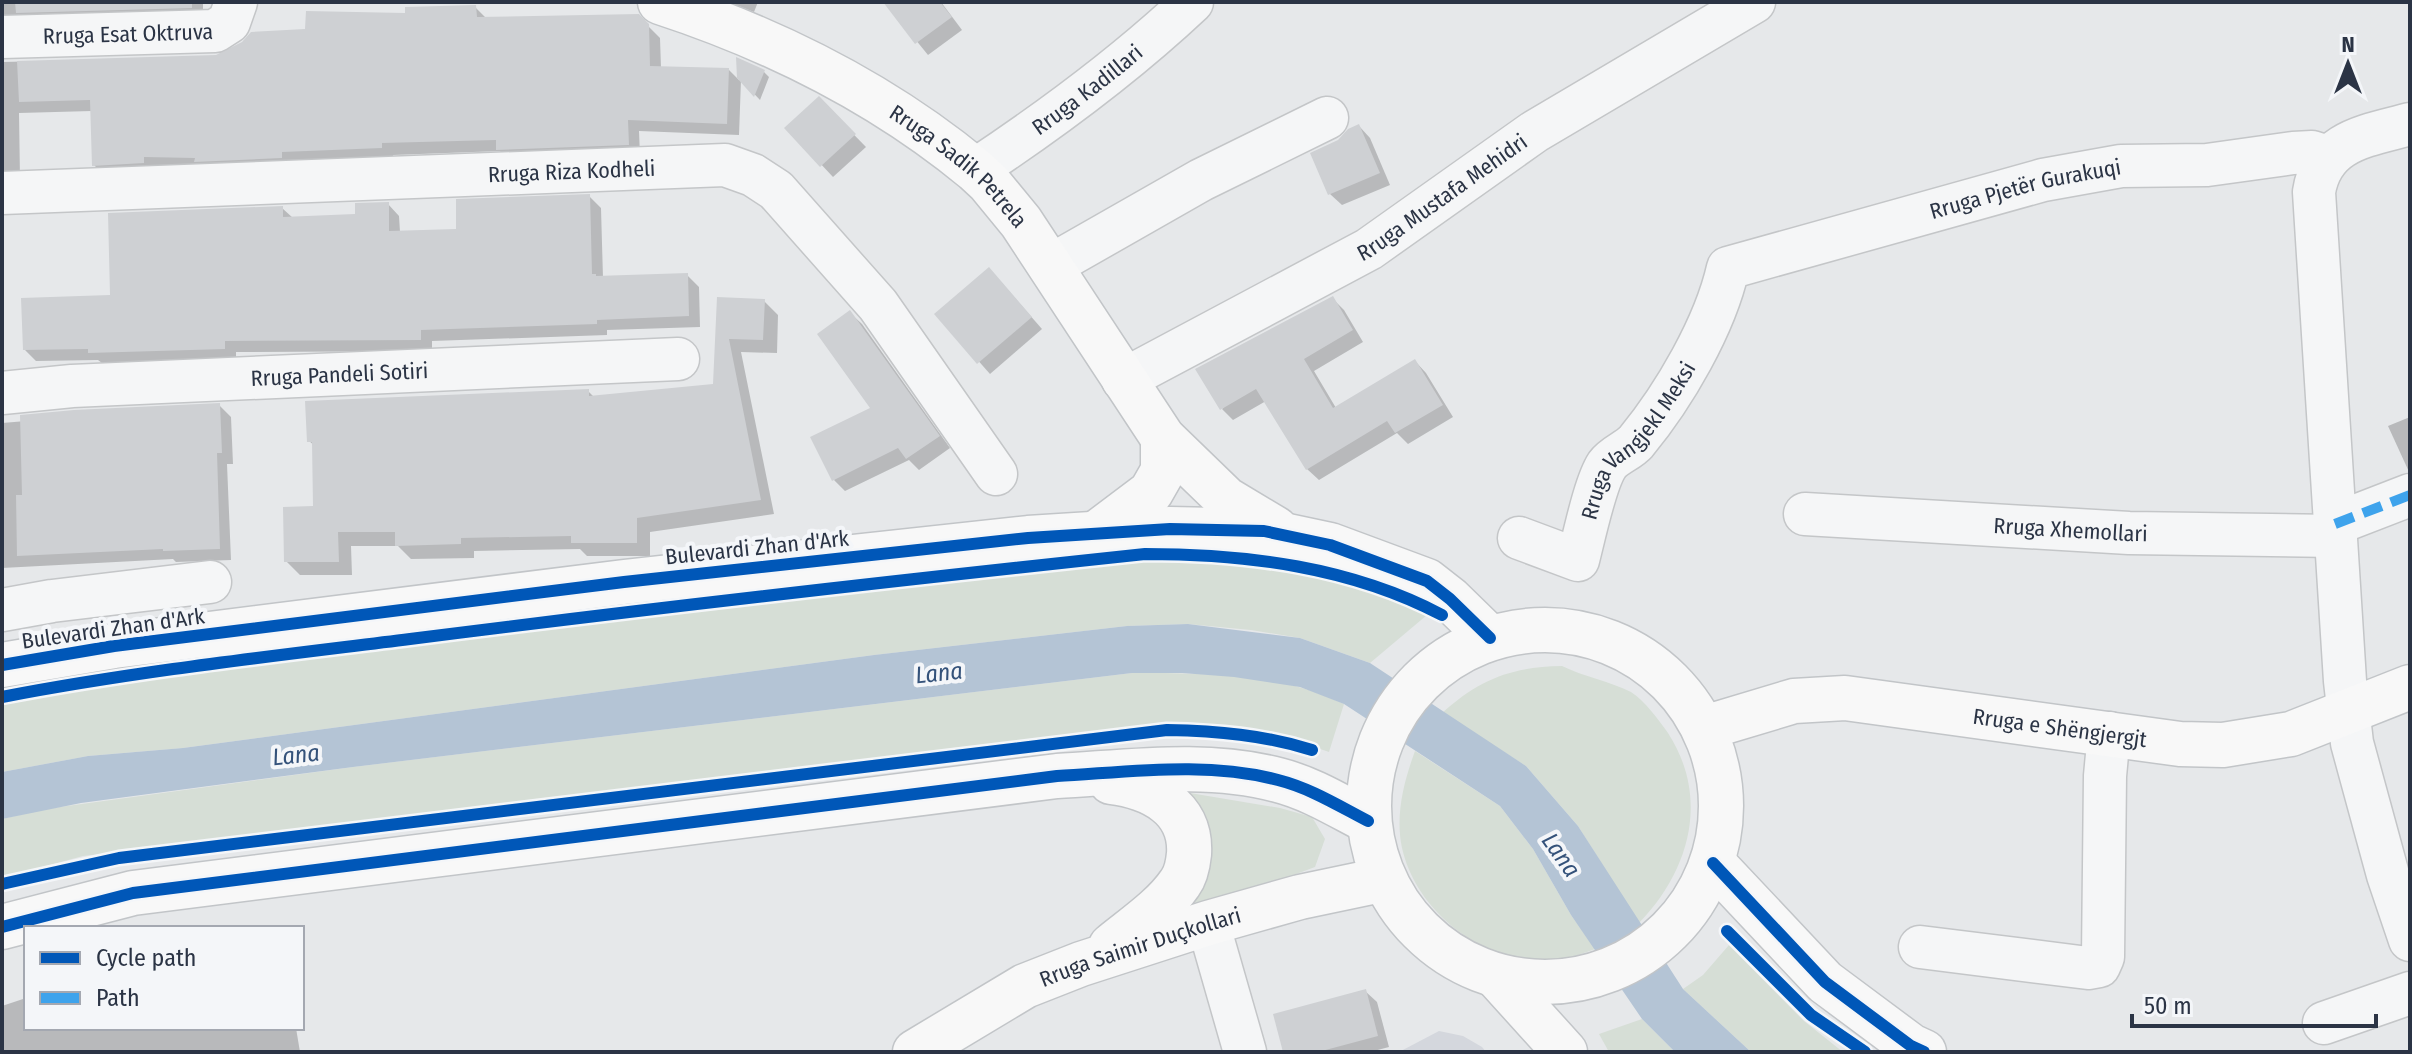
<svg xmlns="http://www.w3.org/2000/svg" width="2412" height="1054" font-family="'Fira Sans Condensed',sans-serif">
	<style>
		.built { fill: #d4d7dd }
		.green { fill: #d6ded6 }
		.water { fill: #b4c4d5 }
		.shadow { fill: #0003 }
		.building { fill: #ced0d3 }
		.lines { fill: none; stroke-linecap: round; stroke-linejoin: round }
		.minor-casing { stroke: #c4c6c8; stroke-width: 45 }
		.major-casing { stroke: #c2c5c8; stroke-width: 47 }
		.minor { stroke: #f5f6f7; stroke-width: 42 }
		.major { stroke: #f8f8f8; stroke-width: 44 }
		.quiet { stroke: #3ea3ec; stroke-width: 10; stroke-dasharray: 20 10; stroke-linecap: butt }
		.cycleway-casing { stroke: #f4f6f9; stroke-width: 17 }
		.cycleway { stroke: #0057b8; stroke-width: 12 }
		.labels { text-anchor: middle; stroke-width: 8; stroke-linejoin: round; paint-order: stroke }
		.street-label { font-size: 22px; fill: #2b3445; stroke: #f4f6f9 }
		.water-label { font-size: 24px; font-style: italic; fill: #34527a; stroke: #f4f6f9 }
	</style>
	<rect width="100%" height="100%" fill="#e6e8ea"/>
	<polygon class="built" points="1439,1031 1463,1036 1482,1047 1486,1052 1399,1052"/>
	<g class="green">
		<path d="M1157 557C1257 560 1336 571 1427 615L1370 663 1300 638 1251 630 1188 624 1127 626 874 655 183 748 88 756 2 772V703L5 702 285 660Z"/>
		<path d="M1562 666C1582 676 1612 682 1631 692 1645 701 1658 719 1668 733 1710 798 1690 870 1639 923L1578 826 1526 766 1442 713C1480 679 1511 667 1562 666Z"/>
		<path d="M1132 673C1183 673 1254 673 1302 688 1316 692 1330 698 1344 704L1329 752 1282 736 1198 726 1154 725 1061 735 571 800 83 856 2 878V819L45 809 353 767Z"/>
		<path d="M1415 751 1500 806 1533 849 1571 915 1595 949C1578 955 1560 962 1542 961 1479 960 1416 910 1402 848 1395 815 1404 781 1415 751Z"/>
		<polygon points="1178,791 1280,808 1312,817 1325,839 1315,867 1245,893 1175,912"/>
		<polygon points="1729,945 1804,1021 1843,1052 1751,1052 1683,989 1703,975"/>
		<polygon points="1642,1019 1675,1052 1609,1052 1599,1034"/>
	</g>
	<polygon class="water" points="1188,624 1300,638 1370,663 1526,766 1578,826 1683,989 1751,1052 1675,1052 1642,1019 1571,915 1533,849 1500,806 1344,704 1300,687 1234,677 1182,673 1132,673 353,767 81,803 2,819 2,772 88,756 183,748 874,655 1127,626"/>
	<g class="shadow">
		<polygon points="2,2 203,2 203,18 2,21"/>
		<polygon points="728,2 758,2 754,12"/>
		<polygon points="885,2 941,2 962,30 928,55"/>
		<polygon points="475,7 486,18 638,16 660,38 661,68 729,70 739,80 738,60 764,72 769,77 760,100 741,80 739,135 639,131 640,156 510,161 500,151 393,155 394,160 106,177 94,165 92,111 19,113 20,179 2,179 2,62 216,57 307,31 407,15"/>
		<polygon points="819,99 866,147 833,177 787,128"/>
		<polygon points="1359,126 1370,138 1390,185 1342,205 1330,194 1339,141"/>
		<polygon points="589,196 601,208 603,278 687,275 699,287 700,327 607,330 607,335 432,341 432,351 236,352 236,360 102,363 98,360 36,361 25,350 113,297 282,208 293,218 357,216 388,204 399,216 400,232 458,231"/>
		<polygon points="1000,281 1042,329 990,374 937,314"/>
		<polygon points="1332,298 1344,310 1363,342 1314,371 1336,408 1415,361 1426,373 1453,417 1408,444 1397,433 1319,480 1307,469 1266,401 1233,420 1222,409"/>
		<polygon points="719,299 764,301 778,315 777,353 741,352 774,514 650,532 650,556 587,556 580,549 474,551 474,558 411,559 398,546 351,546 352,575 300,575 286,561 315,508 315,446 309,441 588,391 595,398 715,386"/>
		<polygon points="850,313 862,324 950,448 919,470 909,460 845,491 834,480 873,408"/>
		<polygon points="219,405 231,417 233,464 227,464 231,560 176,562 173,559 2,568 2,423"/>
		<polygon points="2410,417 2410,474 2388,426"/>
		<polygon points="1365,991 1377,1002 1389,1047 1370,1052 1285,1052"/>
		<polygon points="26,998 26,1028 296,1028 300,1052 2,1052 2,1006"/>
	</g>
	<g class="building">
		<polygon points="15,2 192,2 192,8 16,13"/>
		<polygon points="883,2 940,2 952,17 915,44"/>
		<polygon points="476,5 477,17 639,14 649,24 650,66 729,68 727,124 628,120 629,145 496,150 496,140 382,143 382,148 282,152 282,158 194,162 195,158 144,157 144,163 92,166 90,100 19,102 17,61 216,55 242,42 251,32 305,29 306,11 405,13 405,7"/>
		<polygon points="736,57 765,70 754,97 737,78"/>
		<polygon points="819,96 856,134 820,167 784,128"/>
		<polygon points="1359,124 1380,173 1328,195 1310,153 1338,140 1348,129"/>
		<polygon points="590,194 592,274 596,274 596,276 688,273 689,316 597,320 597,324 421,330 421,340 225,341 225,349 88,353 88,349 23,350 21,298 110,295 108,213 283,206 283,217 355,214 355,203 389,202 389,231 456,229 456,199"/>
		<polygon points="989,267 1032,317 977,364 934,314"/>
		<polygon points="1333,296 1353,330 1304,359 1333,408 1415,359 1443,405 1395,433 1387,421 1306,470 1256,389 1220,410 1195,369"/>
		<polygon points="717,297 765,299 763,340 729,339 761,500 637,518 637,543 571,543 571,536 461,538 461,544 395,546 395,532 338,532 339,562 284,562 283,507 313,506 312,442 307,442 305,401 589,389 589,396 713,384"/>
		<polygon points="850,310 940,436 906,459 898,448 832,481 810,437 870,408 817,334"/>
		<polygon points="220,403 222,453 217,453 220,549 163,551 163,549 17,556 16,495 22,495 20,415 74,410"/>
		<polygon points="1366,989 1378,1036 1318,1052 1283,1052 1273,1014"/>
	</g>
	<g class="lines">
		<g class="minor-casing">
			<g id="minor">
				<path id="s1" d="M2 37 215 31 229 22 236 2"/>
				<path d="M2410 124C2367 136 2322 140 2314 192L2345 681 2352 743 2388 875 2410 940"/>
				<path id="s2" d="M975 170C1052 119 1125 65 1192 2"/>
				<path id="s3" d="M2 193 725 165 753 175 776 190 878 305 996 474"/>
				<polyline points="1050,266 1201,180 1327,118"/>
				<path id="s4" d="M1123 380 1369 249 1534 132 1754 2"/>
				<path id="s5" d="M2 393 72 386 678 359"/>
				<path id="s6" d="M1805 514 2129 533 2335 536"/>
				<polyline points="2335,524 2410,495"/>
				<path id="s7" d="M1519 538 1578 560C1584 537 1595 483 1607 465 1614 455 1628 451 1636 442 1674 396 1715 326 1728 268L2043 180 2121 166 2207 165 2293 153 2312 152 2328 157"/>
				<polyline points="2,610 52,601 210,582"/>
				<polyline points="1208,923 1245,1052"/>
				<polyline points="1920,947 2088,968 2099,966 2103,957 2105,776 2109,733"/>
				<polyline points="2324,1023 2410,993"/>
			</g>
		</g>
		<g class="major-casing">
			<g id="major">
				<path id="s8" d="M660 2C773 39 883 94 975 170L989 183 1021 222 1163 438 1226 499 1276 529"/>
				<polyline points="1094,535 1151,492 1163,471 1163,438"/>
				<circle cx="1545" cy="806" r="176"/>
				<polyline points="2,665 114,646 624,582 1028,538 1170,529 1264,531 1330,545 1427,581 1450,599 1490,638"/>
				<path id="s9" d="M1704 728 1794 701 1845 698 2180 744 2223 745 2291 734 2410 687"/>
				<polyline points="1713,863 1825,982 1911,1046 1924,1052"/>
				<path d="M2 927 133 893 1057 776C1130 772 1207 761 1278 780 1310 788 1339 806 1368 821"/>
				<path d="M1111 946C1134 927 1163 908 1180 883 1186 875 1188 864 1189 854 1192 807 1151 787 1111 782"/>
				<polyline points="1498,978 1565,1052"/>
				<path id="s10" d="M915 1052 1025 986 1081 964 1208 923 1300 897 1381 880"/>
			</g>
		</g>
		<use href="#minor" class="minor"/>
		<use href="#major" class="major"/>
		<polyline class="quiet" points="2335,524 2410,495"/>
		<g class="cycleway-casing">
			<g id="cycleway">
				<polyline points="2,665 114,646 624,582 1028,538 1170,529 1264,531 1330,545 1427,581 1450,599 1490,638"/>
				<path d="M2 697C137 671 274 656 410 639 654 608 900 580 1145 554 1247 554 1351 567 1442 615"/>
				<polyline points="1713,863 1825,982 1911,1046 1924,1052"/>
				<path d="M2 884 119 858 1167 730C1217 731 1264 735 1312 750"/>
				<path d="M2 927 133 893 1057 776C1130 772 1207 761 1278 780 1310 788 1339 806 1368 821"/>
				<polyline points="1727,931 1811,1015 1865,1052"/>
			</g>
		</g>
		<use href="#cycleway" class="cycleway"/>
	</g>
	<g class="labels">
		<g class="street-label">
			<text dy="8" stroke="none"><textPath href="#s1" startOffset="126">Rruga Esat Oktruva</textPath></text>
			<text dy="8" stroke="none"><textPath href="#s2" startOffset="138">Rruga Kadillari</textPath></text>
			<text dy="8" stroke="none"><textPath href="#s8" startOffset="344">Rruga Sadik Petrela</textPath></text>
			<text dy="8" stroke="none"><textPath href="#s3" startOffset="570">Rruga Riza Kodheli</textPath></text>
			<text dy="8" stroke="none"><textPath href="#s7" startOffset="706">Rruga Pjetër Gurakuqi</textPath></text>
			<text dy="8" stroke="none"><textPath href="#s4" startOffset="368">Rruga Mustafa Mehidri</textPath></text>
			<text dy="8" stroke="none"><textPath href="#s5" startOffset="338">Rruga Pandeli Sotiri</textPath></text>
			<text dy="8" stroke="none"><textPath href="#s7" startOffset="200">Rruga Vangjekl Meksi</textPath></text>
			<text dy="8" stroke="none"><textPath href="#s6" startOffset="266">Rruga Xhemollari</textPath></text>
			<text transform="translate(757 547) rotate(-6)" y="8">Bulevardi Zhan d'Ark</text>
			<text transform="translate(113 628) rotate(-8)" y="8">Bulevardi Zhan d'Ark</text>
			<text dy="8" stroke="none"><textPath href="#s9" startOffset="362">Rruga e Shëngjergjt</textPath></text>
			<text dy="8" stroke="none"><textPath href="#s10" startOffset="250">Rruga Saimir Duçkollari</textPath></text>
		</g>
		<g class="water-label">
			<text transform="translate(939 673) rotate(-6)" y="8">Lana</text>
			<text transform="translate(296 755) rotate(-6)" y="8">Lana</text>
			<text transform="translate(1561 855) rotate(55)" y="8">Lana</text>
		</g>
	</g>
	<rect width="2412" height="1054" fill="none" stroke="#2b3445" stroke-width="8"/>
	<rect x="24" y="926" width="280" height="104" fill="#f4f6f9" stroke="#a4a8b1" stroke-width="2"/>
	<rect x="40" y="952" width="40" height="12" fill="#0057b8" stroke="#a4a8b1" stroke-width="2"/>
	<text x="96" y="966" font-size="24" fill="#2b3445">Cycle path</text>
	<rect x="40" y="992" width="40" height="12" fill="#3ea3ec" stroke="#a4a8b1" stroke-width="2"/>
	<text x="96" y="1006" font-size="24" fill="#2b3445">Path</text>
	<g transform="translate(2348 64)" stroke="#f4f6f9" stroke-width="6" paint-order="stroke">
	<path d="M0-6L14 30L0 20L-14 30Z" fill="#2b3445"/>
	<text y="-12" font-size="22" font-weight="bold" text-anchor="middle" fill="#2b3445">N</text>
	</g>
	<path d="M2132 1014v12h244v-12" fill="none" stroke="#2b3445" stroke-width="4"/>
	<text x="2144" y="1014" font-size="24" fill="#2b3445" stroke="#f4f6f9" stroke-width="6" paint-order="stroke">50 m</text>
</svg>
